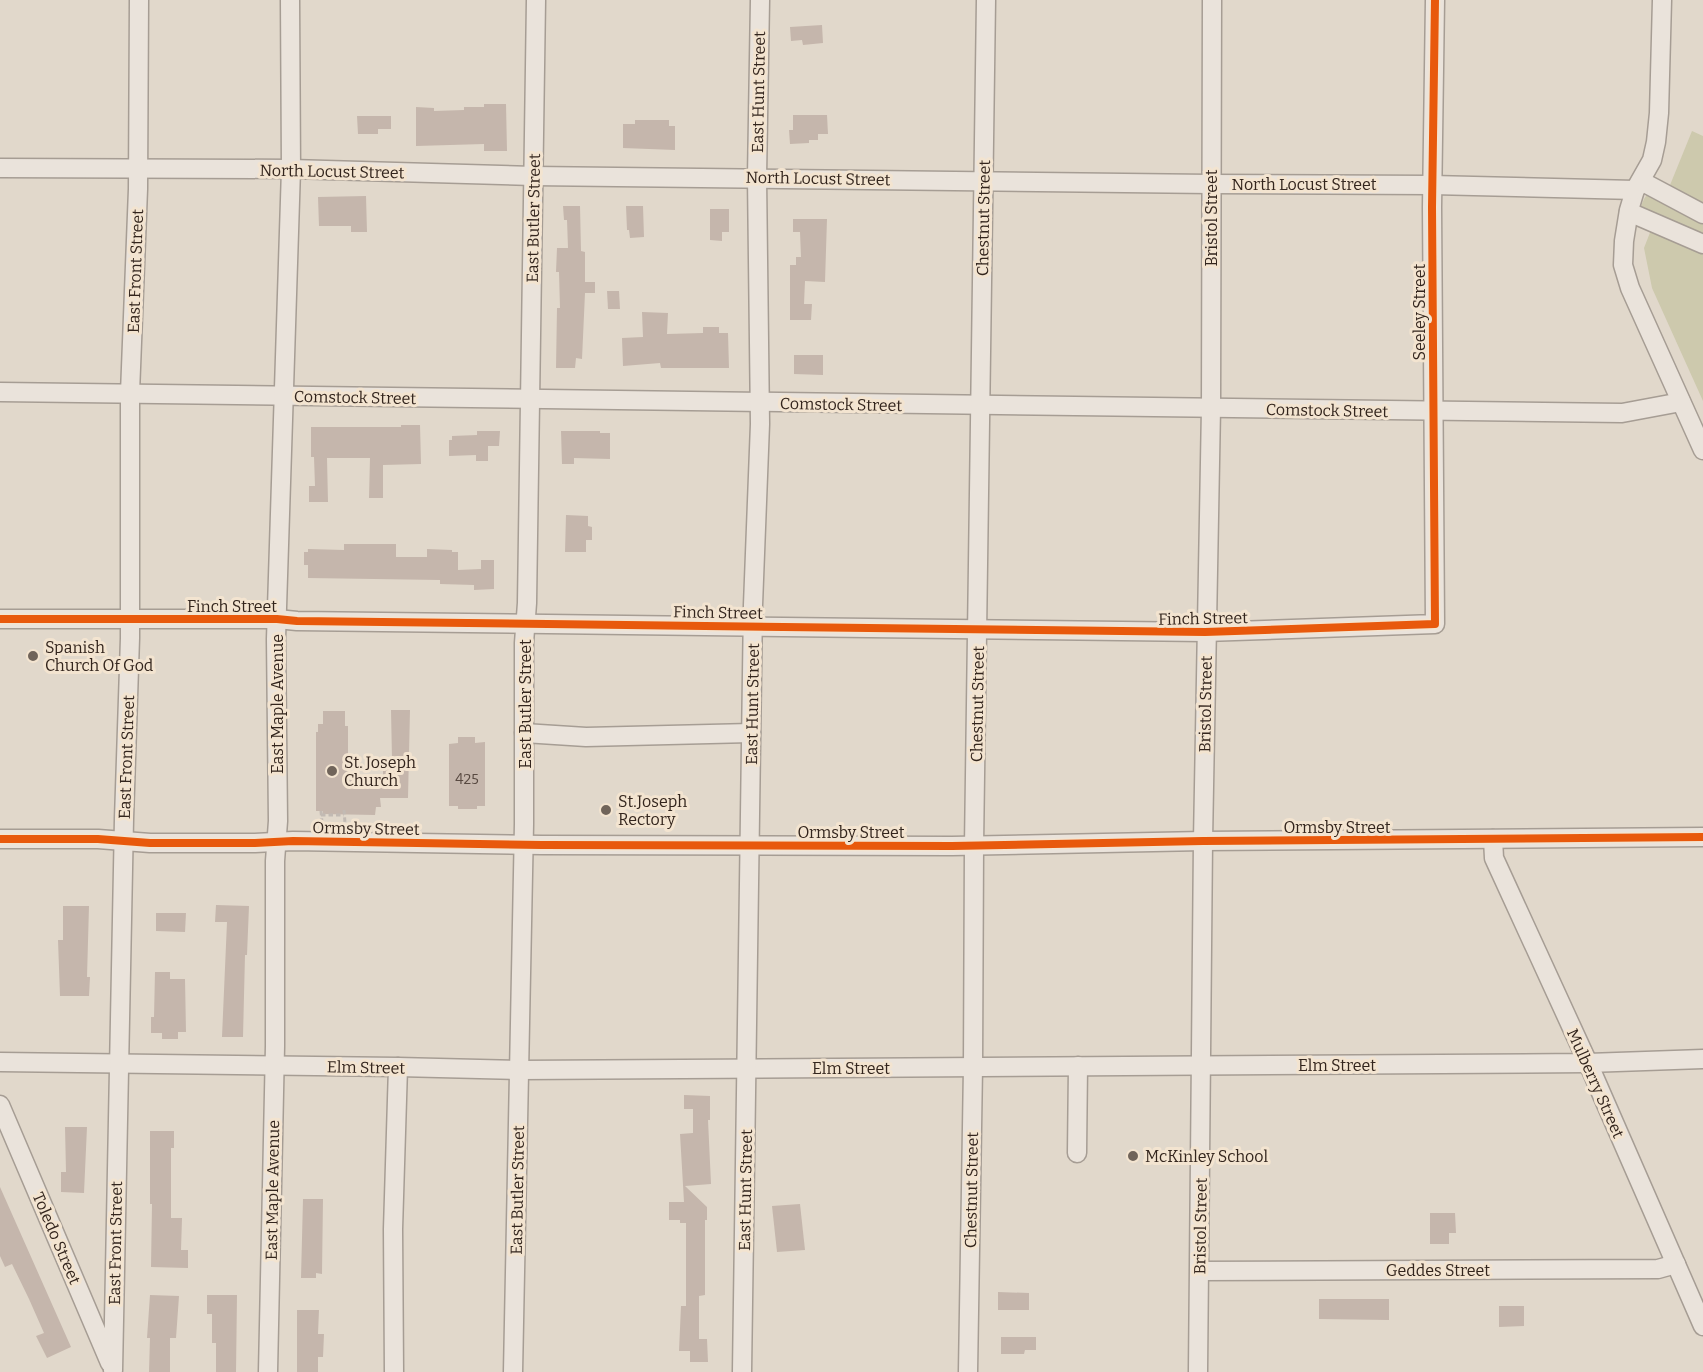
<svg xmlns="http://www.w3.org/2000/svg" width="1703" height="1372" font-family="Bitter,serif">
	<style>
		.cemetery { fill: #cdc9ad }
		.building { fill: #c5b6ac }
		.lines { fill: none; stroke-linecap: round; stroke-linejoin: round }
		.minor-casing { stroke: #a69d94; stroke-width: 21 }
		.path { stroke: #c2bab3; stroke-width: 3; stroke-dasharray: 4.5 3; stroke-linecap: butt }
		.minor { stroke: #eae3db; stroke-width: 18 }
		.cycleway-casing { stroke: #f3e4d0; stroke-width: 11 }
		.cycleway { stroke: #e8590c; stroke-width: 8 }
		.poi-dot { fill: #70645a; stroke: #f3e4d0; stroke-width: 2 }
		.labels { text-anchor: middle; stroke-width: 6; stroke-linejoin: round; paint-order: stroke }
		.number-label { font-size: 14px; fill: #584941 }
		.street-label { font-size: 16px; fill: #33251d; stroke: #f3e4d0 }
		.poi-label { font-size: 16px; fill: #33251d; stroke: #f3e4d0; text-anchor: start }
	</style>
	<rect width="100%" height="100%" fill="#e1d8cb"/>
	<polygon class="cemetery" points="1692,131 1703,136 1703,401 1652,288 1644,248 1651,230 1633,225 1644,199 1657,179 1668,190"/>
	<g class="building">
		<polygon points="822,25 823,43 803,45 802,40 791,41 790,27"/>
		<polygon points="484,104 506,104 507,151 484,151 484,144 416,146 416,107 434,108 434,111 464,110 464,107 484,107"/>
		<polygon points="793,115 827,115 828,134 818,134 818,140 809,140 809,143 790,144 789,130 793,130"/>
		<polygon points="357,116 391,116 391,129 378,129 378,134 358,134"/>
		<polygon points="635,120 669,120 669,126 675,126 675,150 623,148 623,124 635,124"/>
		<polygon points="366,196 367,232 351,232 351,226 319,226 318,197"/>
		<polygon points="563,206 580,206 581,251 585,252 585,282 595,282 595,293 585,293 582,359 576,358 575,368 556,368 557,308 560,308 559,272 556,272 557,248 568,248 567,220 564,220"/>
		<polygon points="626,206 643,206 644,237 630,238 629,230 627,230"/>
		<polygon points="710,209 729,209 729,232 722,232 722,241 710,240"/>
		<polygon points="793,219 827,219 825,282 805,281 804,304 812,304 811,320 790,320 790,265 796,265 796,257 801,257 800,232 793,232"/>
		<polygon points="607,291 619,291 620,309 608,309"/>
		<polygon points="642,312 668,313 667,334 703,333 703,327 719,327 719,333 728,333 729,368 661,368 660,363 623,366 622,338 643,337"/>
		<polygon points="794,355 823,355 823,375 794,374"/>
		<polygon points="401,425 420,425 421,464 383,465 383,498 369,498 370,458 327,458 328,502 309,502 309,486 315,486 314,457 311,457 311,427 401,427"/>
		<polygon points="477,431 500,431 499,446 488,446 488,461 476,461 476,455 449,456 449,440 452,440 452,436 477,435"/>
		<polygon points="561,431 600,431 600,433 610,433 610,459 574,458 574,464 562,464"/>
		<polygon points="566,515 588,516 588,526 592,527 592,540 586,540 586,552 565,552"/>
		<polygon points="344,544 396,544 396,557 427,557 427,549 452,550 452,552 458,552 458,570 481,569 481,560 494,560 494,589 474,590 474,585 440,584 440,580 308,578 308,565 304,565 304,552 308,552 308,549 344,550"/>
		<polygon points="391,710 410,710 408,798 380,798 381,807 376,807 375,815 323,814 323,811 316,811 316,732 318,732 318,724 323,724 323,711 345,711 345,726 348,726 348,780 383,778 383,770 392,759"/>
		<polygon points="458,737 475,737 475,743 485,742 485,806 477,806 477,809 458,809 458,806 449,806 449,744 458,743"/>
		<polygon points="216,905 249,906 247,955 245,955 243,1037 222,1037 227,922 215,922"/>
		<polygon points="63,906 89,906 87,977 90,977 89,996 60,996 58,940 63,940"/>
		<polygon points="156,913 186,913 185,932 156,931"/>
		<polygon points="155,972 170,972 170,979 185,979 186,1032 178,1032 178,1039 162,1039 162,1033 151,1033 151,1017 154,1017"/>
		<polygon points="684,1095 710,1096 710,1120 708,1120 711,1184 685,1186 707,1207 707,1220 705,1220 705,1295 699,1296 699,1339 707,1339 708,1362 690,1362 690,1351 679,1351 681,1306 686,1306 686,1223 680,1223 680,1220 669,1220 669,1202 684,1202 680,1134 693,1133 693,1109 684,1109"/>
		<polygon points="65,1127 87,1127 84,1193 61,1192 61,1172 66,1172"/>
		<polygon points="150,1131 174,1131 174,1148 171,1148 171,1218 182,1218 181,1250 188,1250 188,1268 151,1267 152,1204 150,1204"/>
		<polygon points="0,1187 71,1347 47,1358 36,1336 44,1333 29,1299 12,1264 5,1267 0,1256"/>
		<polygon points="303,1199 323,1199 322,1274 316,1273 316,1278 301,1278"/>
		<polygon points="800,1204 805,1250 777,1252 772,1206"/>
		<polygon points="1430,1213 1455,1213 1456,1233 1449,1233 1449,1244 1430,1244"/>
		<polygon points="998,1292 1029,1293 1029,1310 998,1310"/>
		<polygon points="150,1295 179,1296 176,1338 170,1338 170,1372 149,1372 150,1338 147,1338"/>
		<polygon points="207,1295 237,1295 236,1372 216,1372 216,1343 212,1343 212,1314 207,1314"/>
		<polygon points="1319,1299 1389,1299 1389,1320 1319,1319"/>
		<polygon points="1499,1306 1524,1306 1524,1326 1499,1327"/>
		<polygon points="297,1310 319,1310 318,1334 324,1334 323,1357 318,1357 318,1372 297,1372"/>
		<polygon points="1001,1337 1036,1337 1036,1350 1025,1350 1024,1354 1001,1354"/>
	</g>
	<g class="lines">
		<g class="minor-casing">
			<g id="minor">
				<polyline points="1662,0 1659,113 1656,142 1652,160 1635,190 1629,210 1624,241 1623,265 1630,288 1703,450"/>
				<polyline points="0,168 291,169 533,176 1211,184 1432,185 1635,190"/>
				<polyline points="1641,181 1703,214"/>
				<polyline points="1629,212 1703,244"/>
				<polyline points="0,392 1622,413 1681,402"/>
				<polyline points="0,619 277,619 297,621 1205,632 1435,624 1432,207 1435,0"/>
				<polyline points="524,733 586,737 751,733"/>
				<polyline points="0,839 98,839 150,843 255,843 293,841 542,845 952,846 1203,841 1703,837"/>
				<polyline points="1493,839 1494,858 1588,1063 1703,1326"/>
				<polyline points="0,1062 398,1067 520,1070 1588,1063 1703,1059"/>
				<polyline points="0,1105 110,1363"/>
				<polyline points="1077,1153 1078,1066"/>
				<polyline points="1200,1271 1658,1269 1676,1264"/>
				<polyline points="113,1370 124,819 130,638 130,393 138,189 139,0"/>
				<polyline points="268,1372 275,1046 275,861 278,821 276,639 291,169 290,0"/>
				<polyline points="394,1372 393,1229 398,1067"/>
				<polyline points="513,1372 524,824 524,643 527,603 536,0"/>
				<polyline points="742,1372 753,605 760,424 757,177 760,0"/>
				<polyline points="968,1372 973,1067 974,846 986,0"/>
				<polyline points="1198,1372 1203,841 1211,408 1212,0"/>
			</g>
		</g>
		<g class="path">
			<polyline points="344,810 345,823"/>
			<polyline points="321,811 322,823"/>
			<polyline points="321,815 344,815"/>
		</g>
		<use href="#minor" class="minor"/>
		<g class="cycleway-casing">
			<g id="cycleway">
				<polyline points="0,619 277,619 297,621 1205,632 1435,624 1432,207 1435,0"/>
				<polyline points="0,839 98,839 150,843 255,843 293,841 542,845 952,846 1203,841 1703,837"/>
			</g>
		</g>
		<use href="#cycleway" class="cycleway"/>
	</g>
	<g class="poi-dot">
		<circle cx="33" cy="656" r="6"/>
		<circle cx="332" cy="771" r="6"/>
		<circle cx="606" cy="810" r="6"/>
		<circle cx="1133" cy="1156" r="6"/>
	</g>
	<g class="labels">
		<g class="number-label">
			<text x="467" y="784">425</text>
		</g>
		<g class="street-label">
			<text transform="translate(758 92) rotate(-89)" y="6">East Hunt Street</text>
			<text transform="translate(332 171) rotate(1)" y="6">North Locust Street</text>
			<text transform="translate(818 178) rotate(1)" y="6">North Locust Street</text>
			<text x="1304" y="190">North Locust Street</text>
			<text transform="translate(533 218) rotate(-89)" y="6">East Butler Street</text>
			<text transform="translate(983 218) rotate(-89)" y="6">Chestnut Street</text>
			<text transform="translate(1211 218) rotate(-90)" y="6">Bristol Street</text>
			<text transform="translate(135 271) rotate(-88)" y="6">East Front Street</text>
			<text transform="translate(1419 312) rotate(-90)" y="6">Seeley Street</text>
			<text transform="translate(355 397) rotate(1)" y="6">Comstock Street</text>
			<text transform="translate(841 404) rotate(1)" y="6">Comstock Street</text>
			<text transform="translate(1327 410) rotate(1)" y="6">Comstock Street</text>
			<text x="232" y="612">Finch Street</text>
			<text transform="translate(718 612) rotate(1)" y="6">Finch Street</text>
			<text transform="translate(1203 618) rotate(-1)" y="6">Finch Street</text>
			<text transform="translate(277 704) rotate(-90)" y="6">East Maple Avenue</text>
			<text transform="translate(525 704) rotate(-90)" y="6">East Butler Street</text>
			<text transform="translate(752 704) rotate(-89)" y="6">East Hunt Street</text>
			<text transform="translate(977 704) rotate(-89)" y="6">Chestnut Street</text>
			<text transform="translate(1205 704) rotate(-89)" y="6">Bristol Street</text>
			<text transform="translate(126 757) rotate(-88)" y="6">East Front Street</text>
			<text x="1337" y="833">Ormsby Street</text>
			<text transform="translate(366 828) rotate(1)" y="6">Ormsby Street</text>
			<text x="851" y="838">Ormsby Street</text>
			<text x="1337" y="1071">Elm Street</text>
			<text transform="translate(366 1067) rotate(1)" y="6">Elm Street</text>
			<text x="851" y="1074">Elm Street</text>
			<text transform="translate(1596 1083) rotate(66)" y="6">Mulberry Street</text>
			<text transform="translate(272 1190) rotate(-89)" y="6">East Maple Avenue</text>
			<text transform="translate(517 1190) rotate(-89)" y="6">East Butler Street</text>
			<text transform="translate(745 1190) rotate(-89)" y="6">East Hunt Street</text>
			<text transform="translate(971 1190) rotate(-89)" y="6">Chestnut Street</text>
			<text transform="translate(1200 1226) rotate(-89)" y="6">Bristol Street</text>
			<text transform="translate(57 1238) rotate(67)" y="6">Toledo Street</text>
			<text transform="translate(115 1243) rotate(-89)" y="6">East Front Street</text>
			<text x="1438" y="1276">Geddes Street</text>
		</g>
		<g class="poi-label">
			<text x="45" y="653">Spanish<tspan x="45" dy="18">Church Of God</tspan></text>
			<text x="344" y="768">St. Joseph<tspan x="344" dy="18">Church</tspan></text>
			<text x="618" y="807">St.Joseph<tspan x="618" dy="18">Rectory</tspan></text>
			<text x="1145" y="1162">McKinley School</text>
		</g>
	</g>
</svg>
